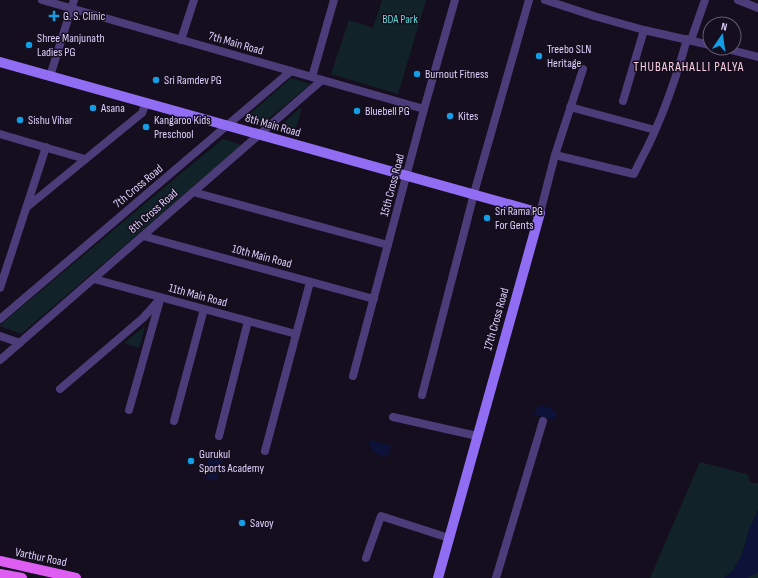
<svg xmlns="http://www.w3.org/2000/svg" width="758" height="578" font-family="'Sofia Sans Condensed',sans-serif">
	<style>
		.green { fill: #112328 }
		.water { fill: #0d1238 }
		.lines { fill: none; stroke-linecap: round; stroke-linejoin: round }
		.street { stroke: #4d3c7a; stroke-width: 8 }
		.secondary { stroke: #916df4; stroke-width: 10 }
		.primary { stroke: #de5ef3; stroke-width: 10 }
		.poi-dot { fill: #129de4; stroke: #150e1e; stroke-width: 1.5 }
		.labels { text-anchor: middle; stroke-width: 3; stroke-linejoin: round; paint-order: stroke }
		.poi-label { font-size: 12px; fill: #decffb; stroke: #150e1e; text-anchor: start }
		.park-label { font-size: 12px; fill: #61d5d3; stroke: #150e1e }
		.street-label { font-size: 12px; fill: #decffb; stroke: #150e1e }
		.neighbourhood-label { font-size: 13px; letter-spacing: 1px; fill: #fbd1e2; stroke: #150e1e }
	</style>
	<rect width="100%" height="100%" fill="#150e1e"/>
	<g class="green">
		<polygon points="382,0 426,0 398,94 331,74 349,20 373,28"/>
		<polygon points="291,78 311,84 262,124 244,119"/>
		<polygon points="300,108 302,108 295,132 278,128"/>
		<polygon points="223,139 242,145 21,334 0,326 0,325 184,171"/>
		<polygon points="144,327 145,327 139,348 124,343"/>
		<polygon points="700,462 747,474 751,483 758,483 758,510 757,511 758,578 733,578 729,573 724,578 650,578"/>
	</g>
	<g class="water">
		<path d="M540 406C547 406 551 407 556 413L554 420 534 415 536 408Z"/>
		<path d="M372 440 391 446 389 454 384 457C377 456 370 448 369 442L370 441Z"/>
		<polygon points="210,451 224,454 217,481 203,477"/>
		<polygon points="758,510 758,572 747,578 724,578 733,570 742,554 749,529"/>
	</g>
	<g class="lines">
		<g class="street">
			<polyline points="42,0 424,109"/>
			<polyline points="545,0 594,16 644,30 710,45"/>
			<polyline points="738,0 758,8"/>
			<polyline points="181,40 194,0"/>
			<polyline points="691,40 705,0"/>
			<polyline points="723,48 758,57"/>
			<polyline points="50,76 74,0"/>
			<polyline points="312,77 334,0"/>
			<polyline points="623,101 644,30"/>
			<polyline points="570,107 655,130"/>
			<polyline points="0,134 85,159"/>
			<path d="M555 155 634 174C638 165 643 156 648 146 664 113 677 75 687 39"/>
			<polyline points="193,192 388,245"/>
			<polyline points="27,207 142,113 146,103"/>
			<polyline points="540,213 555,155 583,69"/>
			<polyline points="143,236 374,299"/>
			<polyline points="94,279 296,334"/>
			<polyline points="0,288 46,147"/>
			<polyline points="0,319 291,71"/>
			<polyline points="0,336 20,343"/>
			<polyline points="0,360 322,80"/>
			<polyline points="353,376 424,109 455,0"/>
			<polyline points="60,389 143,318 161,298"/>
			<polyline points="422,395 476,186 529,0"/>
			<polyline points="129,410 160,300"/>
			<polyline points="393,417 477,436"/>
			<polyline points="174,421 204,309"/>
			<polyline points="219,436 248,321"/>
			<polyline points="265,451 310,282"/>
			<polyline points="366,558 381,516 449,538"/>
			<polyline points="496,578 543,421"/>
		</g>
		<polyline class="secondary" points="0,62 540,213 438,578"/>
		<g class="primary">
			<polyline points="0,561 76,578"/>
			<polyline points="0,574 22,578"/>
		</g>
	</g>
	<g class="poi-dot">
		<path d="M52 10h4v4h4v4h-4v4h-4v-4h-4v-4h4z"/>
		<circle cx="29" cy="45" r="4"/>
		<circle cx="539" cy="56" r="4"/>
		<circle cx="417" cy="74" r="4"/>
		<circle cx="156" cy="80" r="4"/>
		<circle cx="93" cy="108" r="4"/>
		<circle cx="357" cy="111" r="4"/>
		<circle cx="450" cy="116" r="4"/>
		<circle cx="20" cy="120" r="4"/>
		<circle cx="146" cy="127" r="4"/>
		<circle cx="487" cy="218" r="4"/>
		<circle cx="191" cy="461" r="4"/>
		<circle cx="242" cy="523" r="4"/>
	</g>
	<g class="labels">
		<g class="poi-label">
			<text x="63" y="20">G. S. Clinic</text>
			<text x="37" y="42">Shree Manjunath<tspan x="37" dy="14">Ladies PG</tspan></text>
			<text x="547" y="53">Treebo SLN<tspan x="547" dy="14">Heritage</tspan></text>
			<text x="425" y="78">Burnout Fitness</text>
			<text x="164" y="84">Sri Ramdev PG</text>
			<text x="101" y="112">Asana</text>
			<text x="365" y="115">Bluebell PG</text>
			<text x="458" y="120">Kites</text>
			<text x="28" y="124">Sishu Vihar</text>
			<text x="154" y="124">Kangaroo Kids<tspan x="154" dy="14">Preschool</tspan></text>
			<text x="495" y="215">Sri Rama PG<tspan x="495" dy="14">For Gents</tspan></text>
			<text x="199" y="458">Gurukul<tspan x="199" dy="14">Sports Academy</tspan></text>
			<text x="250" y="527">Savoy</text>
		</g>
		<g class="park-label">
			<text x="400" y="23">BDA Park</text>
		</g>
		<g class="street-label">
			<text transform="translate(236 43) rotate(16)" y="4">7th Main Road</text>
			<text transform="translate(273 125) rotate(16)" y="4">8th Main Road</text>
			<text transform="translate(392 185) rotate(-75)" y="4">15th Cross Road</text>
			<text transform="translate(138 186) rotate(-40)" y="4">7th Cross Road</text>
			<text transform="translate(153 211) rotate(-41)" y="4">8th Cross Road</text>
			<text transform="translate(262 256) rotate(15)" y="4">10th Main Road</text>
			<text transform="translate(198 295) rotate(15)" y="4">11th Main Road</text>
			<text transform="translate(496 319) rotate(-74)" y="4">17th Cross Road</text>
			<text transform="translate(41 557) rotate(12)" y="4">Varthur Road</text>
		</g>
		<g class="neighbourhood-label">
			<text x="689" y="71">THUBARAHALLI PALYA</text>
		</g>
	</g>
	<g transform="translate(722 36) rotate(13)"><circle r="19" fill="#150e1e" stroke="#655b76"/>
	<path d="M0-3L7 15L0 10L-7 15Z" fill="#129de4"/>
	<text y="-6" font-size="11" font-weight="bold" text-anchor="middle" fill="#decffb">N</text>
	</g>
</svg>
